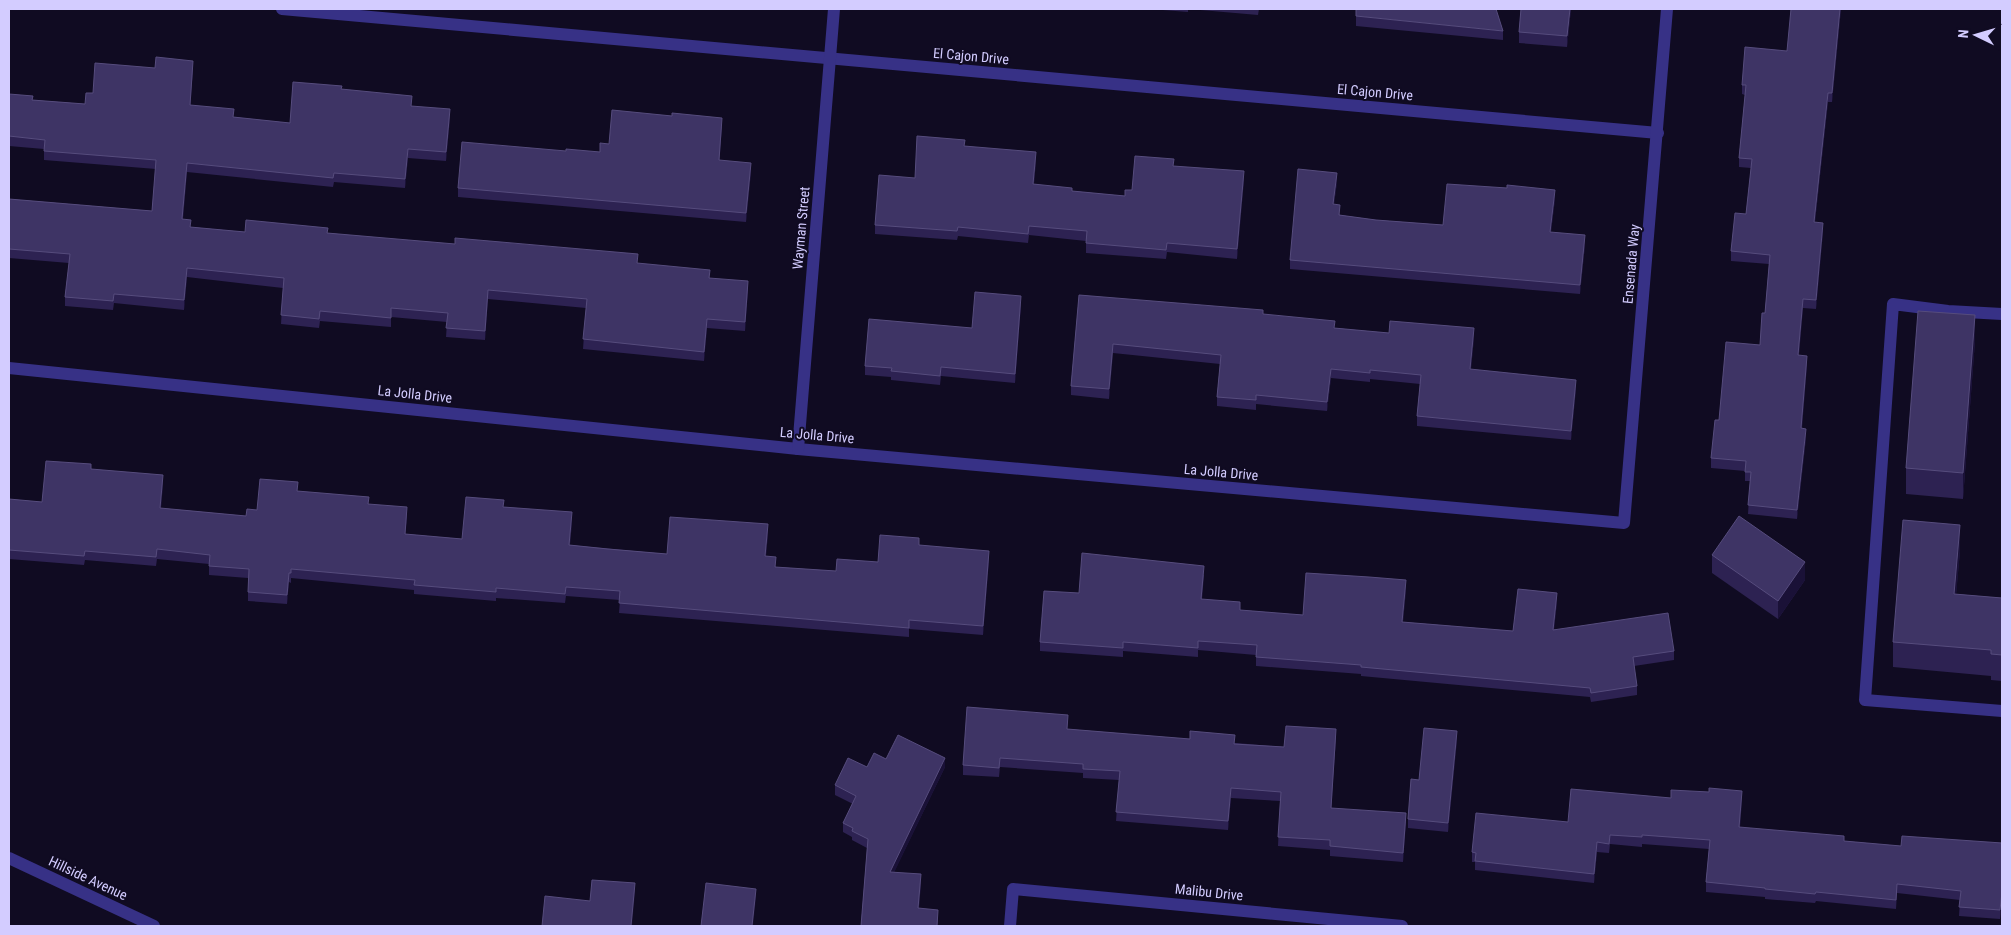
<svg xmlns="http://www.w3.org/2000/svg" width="2011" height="935" font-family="'Roboto Condensed',sans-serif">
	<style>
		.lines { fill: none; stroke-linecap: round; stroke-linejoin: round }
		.minor { stroke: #373186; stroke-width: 12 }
		.wall { fill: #2d2252 }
		.shaded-wall { fill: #1a1137 }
		.building { fill: #3e3465; stroke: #564c7d }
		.labels { text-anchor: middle; stroke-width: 4; stroke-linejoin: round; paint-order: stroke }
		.street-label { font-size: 14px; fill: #d3ccff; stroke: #100b22 }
	</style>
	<rect width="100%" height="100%" fill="#100b22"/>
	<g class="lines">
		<g class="minor">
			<polyline points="282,9 1658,133"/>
			<polyline points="2002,314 1948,311 1893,304 1865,700 2002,711"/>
			<polyline points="9,368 798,449 1624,523 1667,9"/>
			<polyline points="798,449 834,9"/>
			<polyline points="9,858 154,926"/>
			<polyline points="1010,926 1013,889 1402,926"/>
		</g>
	</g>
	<g class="wall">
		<polygon points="1150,9 1188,9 1188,12"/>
		<polygon points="1189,9 1259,9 1258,15"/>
		<polygon points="1521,9 1571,9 1567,47 1519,43 1519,32"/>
		<polygon points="1841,9 1832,102 1828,102 1815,222 1823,232 1816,309 1803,308 1799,355 1807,365 1802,428 1806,438 1797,519 1748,514 1750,481 1745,481 1745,471 1711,468 1711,458 1719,420 1760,345 1765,313 1769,264 1731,261 1731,251 1746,214 1751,168 1739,167 1739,158 1745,95 1742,94 1742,85"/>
		<polygon points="1356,16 1503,31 1503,40 1356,26"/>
		<polygon points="155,68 193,70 190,105 234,117 290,123 342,89 412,106 450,118 446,161 408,158 405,188 334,182 333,187 187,172 183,219 191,227 245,232 328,233 638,264 710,278 748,290 745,331 707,328 704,361 583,349 586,308 488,299 485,340 446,337 447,322 391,317 391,327 320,321 319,328 281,324 283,288 187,277 184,310 114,303 113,310 65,306 65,297 69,263 9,258 9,199 152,211 156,169 44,160 44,149 9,146 9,94 33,100 85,104 93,93"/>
		<polygon points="722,127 719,160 751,172 746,222 458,197 458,188 566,151 600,152 609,144"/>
		<polygon points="965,146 1036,161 1034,184 1072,191 1125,196 1174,166 1244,180 1237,259 1167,252 1166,259 1086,253 1086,241 1029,235 1028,243 958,236 957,240 875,234 875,225 915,178"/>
		<polygon points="1337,182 1334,204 1340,215 1376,220 1443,225 1555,199 1551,232 1585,245 1580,294 1290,269 1290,260"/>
		<polygon points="1079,295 1263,314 1335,328 1389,333 1474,338 1471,369 1576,389 1571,440 1417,426 1417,416 1420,384 1370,379 1370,382 1331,378 1327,411 1256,404 1256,410 1217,406 1217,397 1220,364 1113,353 1109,399 1071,395 1071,386"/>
		<polygon points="1021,305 1015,383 941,376 940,385 891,380 891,377 865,375 865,366 972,328"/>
		<polygon points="1975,341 1963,499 1906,494 1906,468"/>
		<polygon points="91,469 163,484 161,508 246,516 298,491 369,504 407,517 405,534 462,539 504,507 572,522 570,545 667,554 768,534 766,556 776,567 836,571 878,562 919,545 989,560 983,635 909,629 909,637 619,613 620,600 566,596 565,603 496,598 496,601 414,594 414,590 291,578 291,583 289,582 287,604 248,601 248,578 209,575 209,564 157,559 156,566 85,560 84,565 9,559 9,499 42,502"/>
		<polygon points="1960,551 1956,594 2002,598 2002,681 1991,680 1991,676 1893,667 1893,642"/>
		<polygon points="1712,555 1805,580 1778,619 1712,573"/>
		<polygon points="1204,575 1202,599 1240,610 1303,615 1406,590 1403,622 1513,631 1557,602 1554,629 1674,651 1674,660 1634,666 1637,686 1637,695 1591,702 1590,697 1361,676 1361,674 1256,666 1256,655 1198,650 1198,657 1123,651 1123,657 1040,651 1040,642 1079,593"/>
		<polygon points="1068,729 1284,747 1336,738 1331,808 1406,822 1403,862 1330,856 1330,850 1278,846 1280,801 1231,798 1228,830 1116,821 1119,780 1083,778 1083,773 1000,767 999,777 963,775 963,765"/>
		<polygon points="1457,740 1448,832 1408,828 1408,819 1419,780"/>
		<polygon points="886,759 945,767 894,872 921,883 919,908 938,919 937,926 861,926 867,848 852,840 852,837 843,832 843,823 853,804 835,795 835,785 867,767"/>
		<polygon points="1709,792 1742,800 1740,827 1844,841 1901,846 2002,843 2002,901 2000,919 1959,916 1960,900 1897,893 1896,909 1816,901 1815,903 1765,899 1765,897 1706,892 1706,882 1709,849 1642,844 1642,847 1610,844 1609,853 1597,852 1594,883 1475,870 1475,862 1472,862 1472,852 1568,822 1671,798"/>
	</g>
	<g class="shaded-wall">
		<polygon points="1570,9 1571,9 1567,47 1567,36"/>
		<polygon points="1840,9 1841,9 1832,102 1832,93"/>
		<polygon points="193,61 193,70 190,114 190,105"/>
		<polygon points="1828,93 1828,102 1814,231 1814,222"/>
		<polygon points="450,109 450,118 446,161 446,152"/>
		<polygon points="722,118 722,127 719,169 719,160"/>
		<polygon points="408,149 408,158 405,188 405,179"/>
		<polygon points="1036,152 1036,161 1033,194 1033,184"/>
		<polygon points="187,163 187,172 182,228 182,219"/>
		<polygon points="751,163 751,172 746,222 746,213"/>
		<polygon points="1244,171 1244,180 1237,259 1237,249"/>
		<polygon points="1337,173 1337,182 1333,213 1333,204"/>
		<polygon points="1555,190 1555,199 1550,241 1550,232"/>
		<polygon points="1823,223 1823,232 1816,309 1816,300"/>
		<polygon points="1585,235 1585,245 1580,294 1580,285"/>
		<polygon points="187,268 187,277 184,310 184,300"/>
		<polygon points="748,281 748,290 745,331 745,322"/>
		<polygon points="488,290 488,299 485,340 485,331"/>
		<polygon points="1021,296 1021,305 1015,383 1015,374"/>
		<polygon points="1803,299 1803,308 1798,364 1798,355"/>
		<polygon points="1975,315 1975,341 1963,499 1963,473"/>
		<polygon points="707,319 707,328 704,361 704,352"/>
		<polygon points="1474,328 1474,338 1470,378 1470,369"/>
		<polygon points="1113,344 1113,353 1109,399 1109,389"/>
		<polygon points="1807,356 1807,365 1801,437 1801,428"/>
		<polygon points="1331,369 1331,378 1327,411 1327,402"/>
		<polygon points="1576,380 1576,389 1571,440 1571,431"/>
		<polygon points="1806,429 1806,438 1797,519 1797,510"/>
		<polygon points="163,475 163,484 160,518 160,508"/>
		<polygon points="407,507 407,517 405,543 405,534"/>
		<polygon points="572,512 572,522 569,554 569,545"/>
		<polygon points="768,524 768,534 765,565 765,556"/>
		<polygon points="1960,525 1960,551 1954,619 1954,594"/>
		<polygon points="989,551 989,560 983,635 983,626"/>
		<polygon points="1805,562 1805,580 1778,619 1778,601"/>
		<polygon points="289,573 289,582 287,604 287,595"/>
		<polygon points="1406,580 1406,590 1402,631 1402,622"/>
		<polygon points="1557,593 1557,602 1553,639 1553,630"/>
		<polygon points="1336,729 1336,738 1331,817 1331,808"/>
		<polygon points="1457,731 1457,740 1448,832 1448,823"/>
		<polygon points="945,758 945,767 890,881 890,872"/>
		<polygon points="1231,788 1231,798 1228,830 1228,821"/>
		<polygon points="1742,791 1742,800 1739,836 1739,827"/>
		<polygon points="1406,813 1406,822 1403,862 1403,853"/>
		<polygon points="1597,842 1597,852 1594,883 1594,874"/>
		<polygon points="921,874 921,883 918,917 918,908"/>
		<polygon points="635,883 635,893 632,926 631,926"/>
		<polygon points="756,889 756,898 753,926 752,926"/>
		<polygon points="2002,892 2002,901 2000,919 2000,910"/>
	</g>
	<g class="building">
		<polygon points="1356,9 1496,9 1503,31 1356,16"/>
		<polygon points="1521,9 1570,9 1567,36 1519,32"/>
		<polygon points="1791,9 1840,9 1832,93 1828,93 1814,222 1823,223 1816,300 1803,299 1798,355 1807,356 1801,428 1806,429 1797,510 1748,505 1751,472 1745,472 1746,461 1711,458 1715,420 1719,420 1726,342 1760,345 1762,313 1765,313 1770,255 1731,251 1735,213 1746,214 1752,159 1739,158 1746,85 1742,85 1745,47 1787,51"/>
		<polygon points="156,57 193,61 190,105 234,109 233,117 290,123 293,82 342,86 341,89 412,96 411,106 450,109 446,152 408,149 405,179 334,173 333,178 187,163 182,219 191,220 190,227 245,232 246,220 328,228 327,233 455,244 455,238 638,254 637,263 710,270 709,278 748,281 745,322 707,319 704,352 583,339 587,299 488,290 485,331 446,328 448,313 391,308 391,318 320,311 319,319 281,315 284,278 187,268 184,300 114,294 113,301 65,297 70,254 9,249 9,199 152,211 156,160 44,151 45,140 9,136 9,94 33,96 32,100 85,104 86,93 93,93 95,63 155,68"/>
		<polygon points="612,110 672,116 672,113 722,118 719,160 751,163 746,213 458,188 462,142 566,151 566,149 600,152 600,143 609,144"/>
		<polygon points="917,136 965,140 964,146 1036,152 1033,184 1072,188 1072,191 1125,196 1125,190 1132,190 1135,156 1174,159 1173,166 1244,171 1237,249 1167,243 1166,250 1086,243 1087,231 1029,226 1028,234 958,227 957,231 875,225 879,175 915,178"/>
		<polygon points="1298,169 1337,173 1333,204 1340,205 1339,215 1376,220 1443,225 1447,184 1507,188 1507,185 1555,190 1550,232 1585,235 1580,285 1290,260"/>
		<polygon points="975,292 1021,296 1015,374 941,367 940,376 891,371 892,368 865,366 869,319 972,328"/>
		<polygon points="1079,295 1263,310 1263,314 1335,321 1334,328 1389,333 1390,321 1474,328 1470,369 1576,380 1571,431 1417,416 1421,375 1370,370 1370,373 1331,369 1327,402 1256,395 1256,400 1217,397 1221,355 1113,344 1109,389 1071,386"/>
		<polygon points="1918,311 1975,315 1963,473 1906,468"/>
		<polygon points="46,461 91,464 91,469 163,475 160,508 246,516 247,509 257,510 260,479 298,482 297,491 369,497 368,504 407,507 405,534 462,539 466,497 504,500 503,507 572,512 569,545 608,549 667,554 670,517 768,524 765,556 776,557 775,567 836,571 837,559 878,562 880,535 919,538 919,545 989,551 983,626 909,620 909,628 619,603 620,591 566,587 565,594 496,588 496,592 414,585 415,580 291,569 291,573 289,573 287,595 248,592 249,569 209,566 210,555 157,549 156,557 85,551 84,556 9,550 9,499 42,502"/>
		<polygon points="1739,516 1805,562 1778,601 1712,555"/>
		<polygon points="1903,520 1960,525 1954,594 2002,598 2002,655 1991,654 1991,650 1893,642"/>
		<polygon points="1082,553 1204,566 1201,599 1240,602 1240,610 1303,615 1306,573 1369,577 1406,580 1402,622 1513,631 1518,589 1557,593 1553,630 1668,613 1674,651 1633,657 1637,686 1591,693 1590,688 1361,667 1361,665 1256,657 1257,645 1198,641 1198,648 1123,642 1123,648 1040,642 1044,591 1079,593"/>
		<polygon points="967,707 1068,715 1067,729 1190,739 1190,731 1235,735 1234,744 1284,747 1286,726 1336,729 1331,808 1406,813 1403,853 1330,846 1330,840 1278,837 1281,792 1231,788 1228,821 1116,812 1120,771 1083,769 1083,764 1000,758 999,768 963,765"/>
		<polygon points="1424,728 1457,731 1448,823 1408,819 1411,779 1419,780"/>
		<polygon points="898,735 945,758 890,872 921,874 918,908 938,910 937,926 861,926 868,839 852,831 853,828 843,823 856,796 835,785 848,758 867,767 874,753 886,759"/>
		<polygon points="1709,788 1742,791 1739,827 1844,836 1844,841 1901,846 1902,836 2002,843 2002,892 2000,910 1959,907 1961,891 1897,884 1896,900 1816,892 1815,894 1765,889 1765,888 1706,882 1710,840 1642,835 1642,837 1610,835 1609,844 1597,842 1594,874 1475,861 1476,853 1472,852 1476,813 1568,822 1571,789 1671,798 1671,790 1709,792"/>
		<polygon points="592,880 635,883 631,926 542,926 545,896 590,901"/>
		<polygon points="706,883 756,889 752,926 701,926"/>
	</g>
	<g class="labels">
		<g class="street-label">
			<text transform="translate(971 56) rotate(5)" y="5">El Cajon Drive</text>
			<text transform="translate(1375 92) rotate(5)" y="5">El Cajon Drive</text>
			<text transform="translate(801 228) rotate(-85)" y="5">Wayman Street</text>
			<text transform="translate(1631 264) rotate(-85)" y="5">Ensenada Way</text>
			<text transform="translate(415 394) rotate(6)" y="5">La Jolla Drive</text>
			<text transform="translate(817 435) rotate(5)" y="5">La Jolla Drive</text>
			<text transform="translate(1221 472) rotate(5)" y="5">La Jolla Drive</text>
			<text transform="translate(88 878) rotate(25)" y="5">Hillside Avenue</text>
			<text transform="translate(1209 892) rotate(6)" y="5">Malibu Drive</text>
		</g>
	</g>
	<rect width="2011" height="935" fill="none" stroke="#d3ccff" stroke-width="20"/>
	<g transform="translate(1976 35) rotate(275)" stroke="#100b22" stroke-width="4" paint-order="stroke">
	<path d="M0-4L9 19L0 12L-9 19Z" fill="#d3ccff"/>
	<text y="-8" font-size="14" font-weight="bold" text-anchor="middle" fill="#d3ccff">N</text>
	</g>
</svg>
